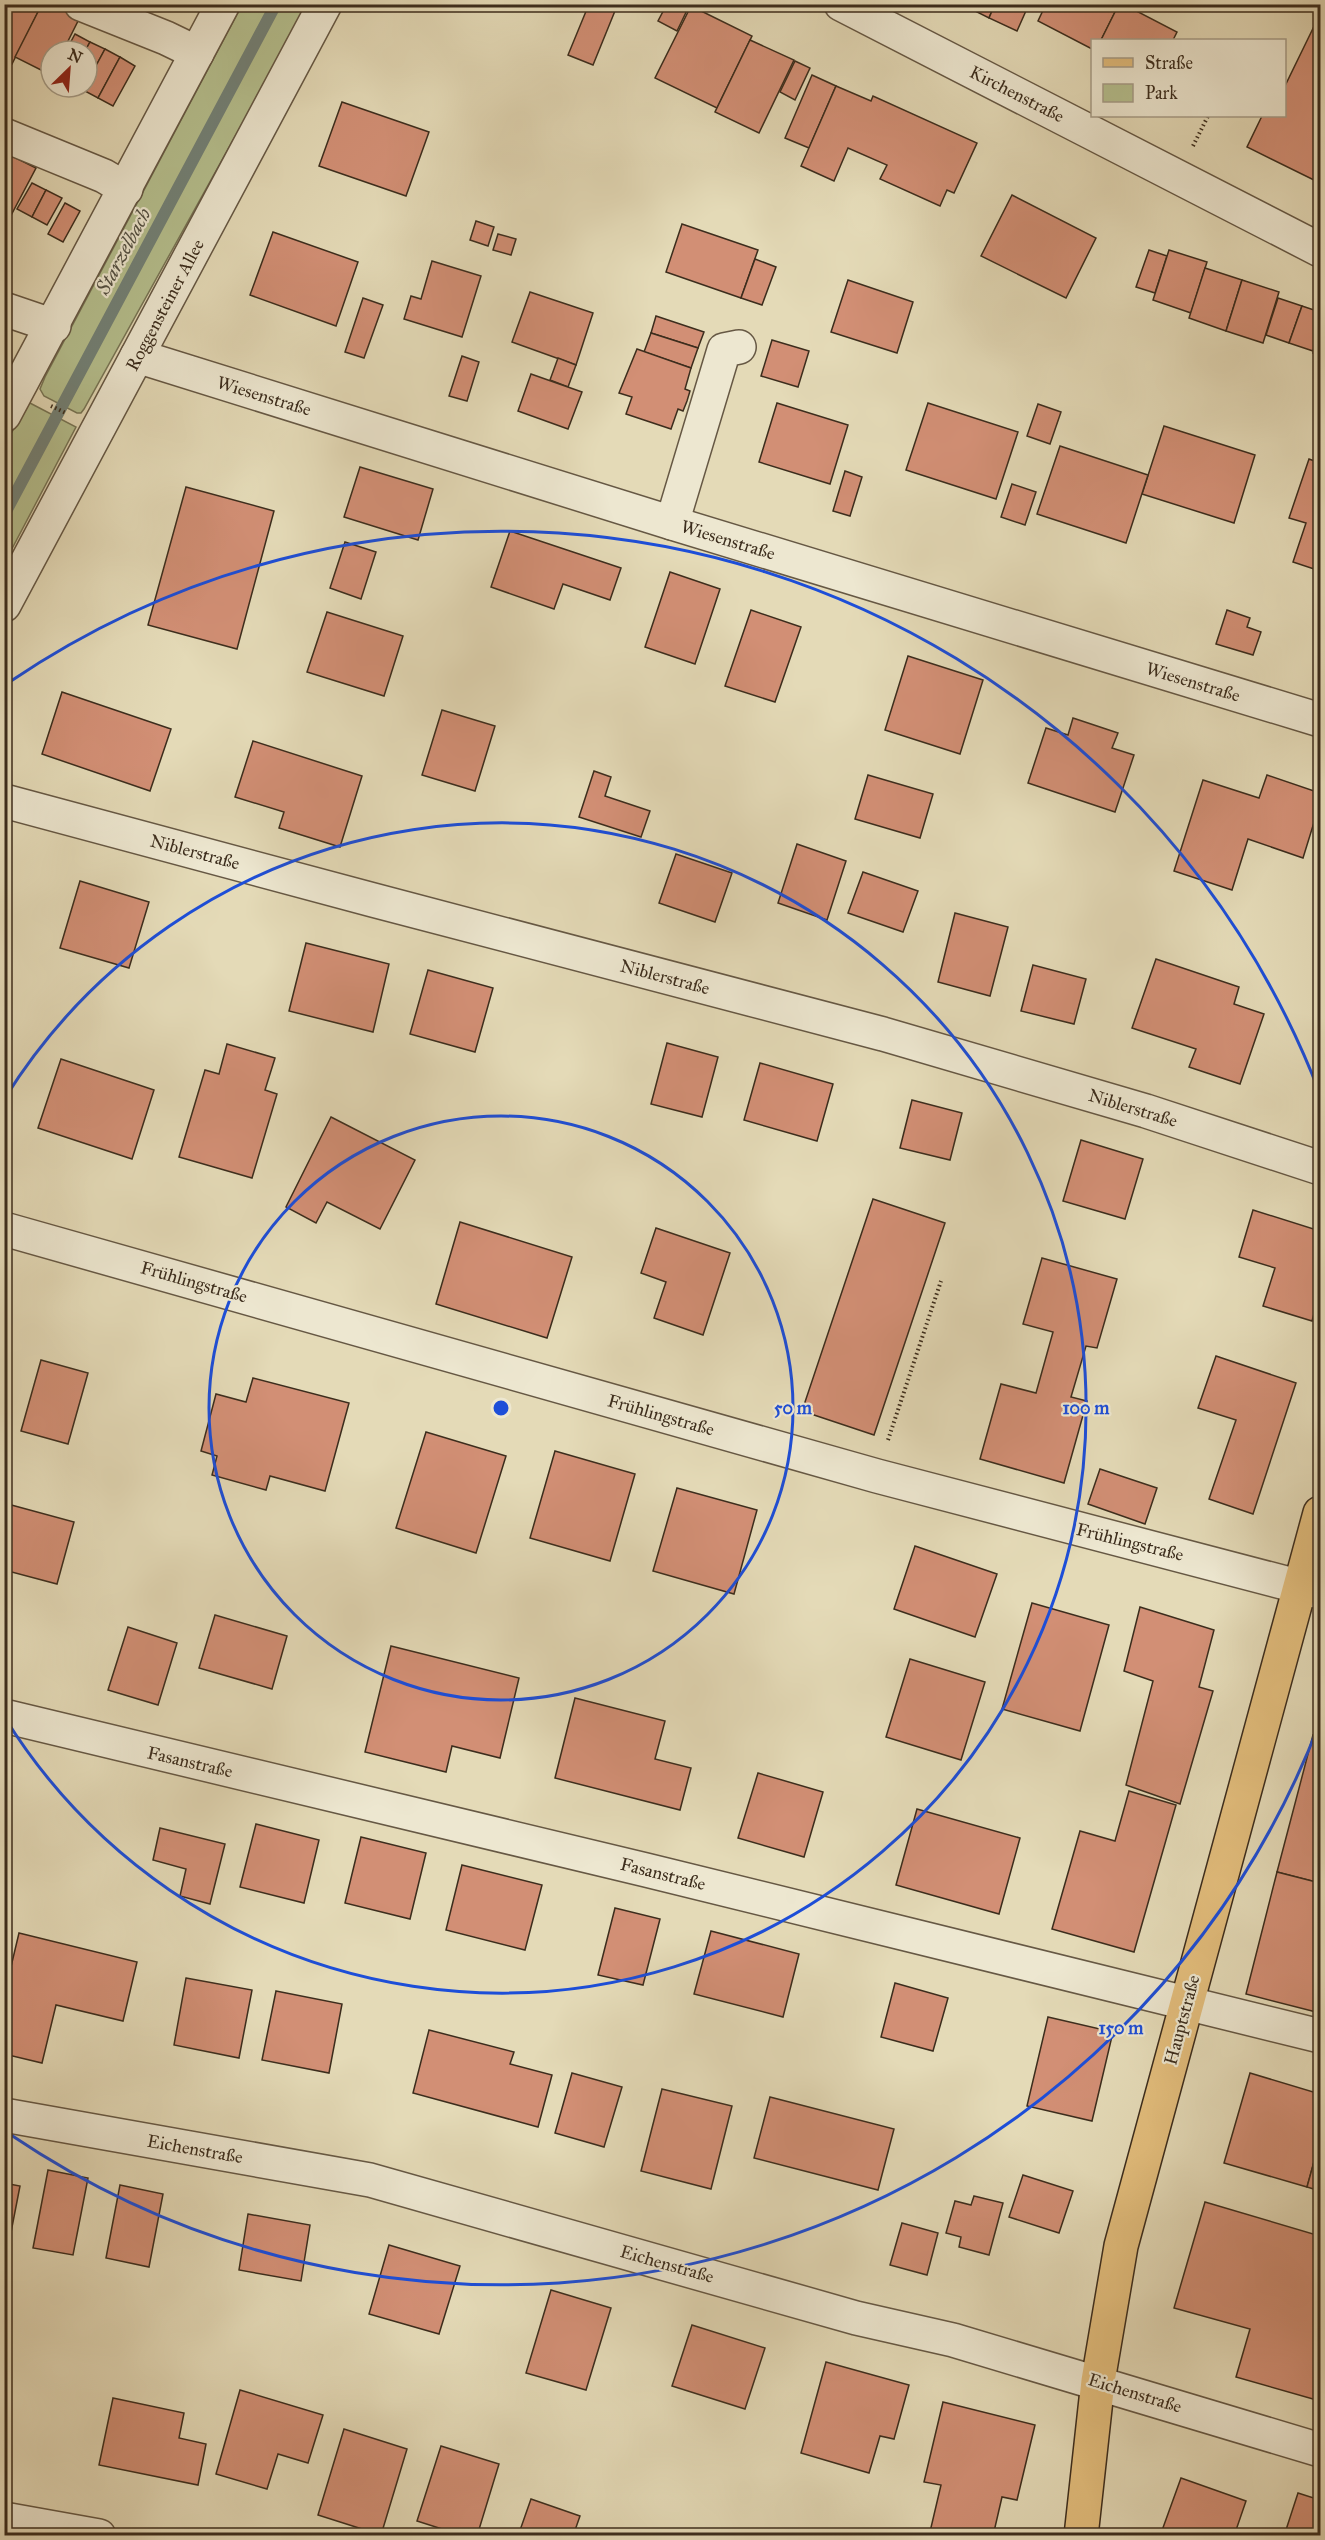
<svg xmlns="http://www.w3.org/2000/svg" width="1325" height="2540" font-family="'IM FELL Great Primer',serif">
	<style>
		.green { fill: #b5bf8e; stroke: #787656; stroke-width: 1.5 }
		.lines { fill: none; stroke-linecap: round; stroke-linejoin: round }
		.stream { stroke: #738278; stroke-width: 12 }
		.building { fill: #d28f75; stroke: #3c2d1d; stroke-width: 1.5 }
		.minor-casing { stroke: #665844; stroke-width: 36 }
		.major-casing { stroke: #3c2d1d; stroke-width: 36 }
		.path { stroke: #3c2d1d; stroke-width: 4; stroke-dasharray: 1.5 3; stroke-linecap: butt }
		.minor { stroke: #ede7d0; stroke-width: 33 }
		.major { stroke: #e2bd7c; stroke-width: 33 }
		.ring { fill: none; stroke: #1d4ed8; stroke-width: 3 }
		.labels { text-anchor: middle; stroke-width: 4.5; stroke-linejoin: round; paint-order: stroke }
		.street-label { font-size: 18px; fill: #3c2d1d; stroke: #ede7d0 }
		.water-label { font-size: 20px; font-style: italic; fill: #535043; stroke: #ede7d0 }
		.centre { fill: #1d4ed8; stroke: #ede7d0; stroke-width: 3 }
		.ring-label { font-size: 18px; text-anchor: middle; font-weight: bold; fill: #1d4ed8; stroke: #ede7d0; stroke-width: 4.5; stroke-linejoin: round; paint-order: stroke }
	</style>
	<rect width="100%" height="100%" fill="#e4dab7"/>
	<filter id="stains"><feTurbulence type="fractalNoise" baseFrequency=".00333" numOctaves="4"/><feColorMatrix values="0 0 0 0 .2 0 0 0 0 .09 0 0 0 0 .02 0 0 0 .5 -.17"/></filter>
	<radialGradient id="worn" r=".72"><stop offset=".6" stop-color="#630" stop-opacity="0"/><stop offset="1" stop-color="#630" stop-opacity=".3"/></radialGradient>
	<g class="green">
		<polygon points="242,5 308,5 84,409 81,413 77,413 44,396 40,389 45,377"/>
		<polygon points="28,402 76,427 5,562 5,445"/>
	</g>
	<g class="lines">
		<polyline class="stream" points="4,515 276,4"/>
	</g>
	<g class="building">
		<polygon points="4,4 41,6 12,64 4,60"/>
		<polygon points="42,4 55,4 80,17 63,51 51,51 51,75 15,57"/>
		<polygon points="589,4 617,6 593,65 568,55"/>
		<polygon points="667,4 690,4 677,31 658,21"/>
		<polygon points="971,4 995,4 989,18 969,8"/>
		<polygon points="995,4 1029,4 1017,31 989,18"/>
		<polygon points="1046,4 1119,4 1101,40 1092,40 1092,49 1038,21"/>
		<polygon points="1119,4 1123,4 1177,32 1173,40 1101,40"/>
		<polygon points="691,6 752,36 717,108 655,78"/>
		<polygon points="1320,14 1320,183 1247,147 1262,116 1284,116 1284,88"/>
		<polygon points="75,34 90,42 85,51 66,51"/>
		<polygon points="750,40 794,60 759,133 715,112"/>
		<polygon points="90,42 105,49 87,83 87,51 85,51"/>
		<polygon points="105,49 120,57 98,98 83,90"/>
		<polygon points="120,57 135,66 113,106 98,98"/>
		<polygon points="795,61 810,68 795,100 780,92"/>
		<polygon points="812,75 836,86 809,148 785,138"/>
		<polygon points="836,86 871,101 873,96 977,143 954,193 947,190 940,206 880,179 887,165 848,148 834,181 801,166"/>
		<polygon points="342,102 429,132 406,196 319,166"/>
		<polygon points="4,152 36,168 8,221 4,219"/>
		<polygon points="32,183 46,190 32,217 17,209"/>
		<polygon points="46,190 62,198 47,225 32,217"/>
		<polygon points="1012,195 1096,238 1066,298 981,256"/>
		<polygon points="65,203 80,211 63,242 48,234"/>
		<polygon points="476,221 494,227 488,246 470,240"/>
		<polygon points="682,224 758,250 741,298 666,272"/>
		<polygon points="273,232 358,262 336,326 250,295"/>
		<polygon points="498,234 516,239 511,255 493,250"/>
		<polygon points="1149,250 1167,256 1155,293 1136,287"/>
		<polygon points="1169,250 1207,262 1191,313 1153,300"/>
		<polygon points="755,259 776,267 762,305 741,298"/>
		<polygon points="432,261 481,276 462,337 404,319 411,296 421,299"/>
		<polygon points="1205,268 1242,280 1226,331 1189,318"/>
		<polygon points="848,280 913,302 897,353 831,332"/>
		<polygon points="1242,280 1279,292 1263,343 1226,331"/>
		<polygon points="530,292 593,313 576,365 512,342"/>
		<polygon points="363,298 383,305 364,358 345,352"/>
		<polygon points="1278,298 1302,306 1289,343 1266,335"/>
		<polygon points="1302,306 1320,312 1320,327 1313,351 1289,343"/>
		<polygon points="656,316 704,332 698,348 651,333"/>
		<polygon points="651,333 698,348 691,368 644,352"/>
		<polygon points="1318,337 1320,338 1320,356 1313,353"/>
		<polygon points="772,340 809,351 798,387 761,376"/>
		<polygon points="637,349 691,368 685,389 690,391 687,401 683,411 678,409 671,429 626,414 632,397 619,393"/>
		<polygon points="462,356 479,362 467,401 449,396"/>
		<polygon points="558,358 576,365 568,387 550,380"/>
		<polygon points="531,374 582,392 568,429 518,411"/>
		<polygon points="777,403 848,425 830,484 759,462"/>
		<polygon points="928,403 1018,432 996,499 906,470"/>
		<polygon points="1038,404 1061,412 1050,444 1027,436"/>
		<polygon points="1164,426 1255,455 1234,523 1142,494"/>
		<polygon points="1060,446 1148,475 1126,543 1037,514"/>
		<polygon points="1309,459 1320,463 1320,571 1293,562 1306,523 1289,518"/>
		<polygon points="360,467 433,489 418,540 344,517"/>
		<polygon points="845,471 862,477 850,516 833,511"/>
		<polygon points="1012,484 1036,492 1025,525 1001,517"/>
		<polygon points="186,487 274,511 237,649 148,625"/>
		<polygon points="510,531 621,568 610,600 563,584 554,609 491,587"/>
		<polygon points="345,542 376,552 361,599 330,588"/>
		<polygon points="670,572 720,589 695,664 645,647"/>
		<polygon points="751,610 801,627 775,702 725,686"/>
		<polygon points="1227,610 1250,618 1247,627 1261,632 1253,655 1216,644"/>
		<polygon points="327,612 403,636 384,696 307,672"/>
		<polygon points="908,656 983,680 960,754 885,730"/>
		<polygon points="62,692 171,729 150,791 42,754"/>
		<polygon points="442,710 495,726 475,791 422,775"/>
		<polygon points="1073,718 1118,733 1112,748 1134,755 1115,812 1028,783 1046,728 1068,735"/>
		<polygon points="253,741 362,776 340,847 279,828 284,812 235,797"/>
		<polygon points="594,771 611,777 605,796 650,811 641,837 579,817"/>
		<polygon points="868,775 933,794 920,838 855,819"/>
		<polygon points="1267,775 1320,793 1320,803 1303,858 1248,839 1232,890 1174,871 1203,780 1259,798"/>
		<polygon points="797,844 846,861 827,920 778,903"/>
		<polygon points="676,854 732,873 715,922 659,903"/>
		<polygon points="863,872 918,891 903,932 848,913"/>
		<polygon points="80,881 149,902 129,968 60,948"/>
		<polygon points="955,913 1008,927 990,996 938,982"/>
		<polygon points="306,943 389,964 373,1032 289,1011"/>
		<polygon points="1156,959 1239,987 1234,1004 1264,1014 1240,1084 1189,1067 1196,1049 1132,1028"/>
		<polygon points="1033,965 1086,979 1074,1024 1021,1011"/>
		<polygon points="428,970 493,988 475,1052 410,1034"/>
		<polygon points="667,1043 718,1057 702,1117 651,1104"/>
		<polygon points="227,1044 275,1058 265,1090 277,1094 252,1178 179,1157 205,1070 219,1074"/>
		<polygon points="61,1059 154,1090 132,1159 38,1128"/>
		<polygon points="760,1063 833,1084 817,1141 744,1120"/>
		<polygon points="1320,1084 1320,1106 1315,1105"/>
		<polygon points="912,1100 962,1113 950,1160 900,1148"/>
		<polygon points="331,1117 415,1160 380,1229 327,1202 316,1223 286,1207"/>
		<polygon points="1081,1140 1143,1159 1125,1219 1063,1201"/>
		<polygon points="873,1199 945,1223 874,1435 802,1411"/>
		<polygon points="1253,1210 1320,1231 1320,1292 1312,1321 1263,1306 1275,1268 1239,1257"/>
		<polygon points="460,1222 572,1257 547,1338 436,1304"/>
		<polygon points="656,1228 730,1253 703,1335 654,1318 666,1282 641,1273"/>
		<polygon points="1042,1258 1117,1279 1097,1348 1086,1346 1071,1397 1087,1401 1064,1483 980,1459 1001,1384 1036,1393 1053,1332 1023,1324"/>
		<polygon points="1216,1356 1296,1383 1253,1514 1209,1499 1236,1420 1198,1408"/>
		<polygon points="41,1360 88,1373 68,1444 21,1431"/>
		<polygon points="253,1378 349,1403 325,1491 270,1476 266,1490 212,1475 217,1456 201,1451 216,1394 246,1402"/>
		<polygon points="426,1432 506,1456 476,1553 396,1528"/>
		<polygon points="555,1451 635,1474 610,1561 530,1538"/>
		<polygon points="1100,1469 1157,1488 1145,1524 1088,1504"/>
		<polygon points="677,1488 757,1510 734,1594 653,1571"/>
		<polygon points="4,1503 74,1522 57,1584 4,1570"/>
		<polygon points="915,1546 997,1574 975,1637 894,1609"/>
		<polygon points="1032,1603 1109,1625 1080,1731 1002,1709"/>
		<polygon points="1140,1607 1214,1630 1199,1687 1213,1691 1180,1804 1126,1785 1153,1681 1124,1671"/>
		<polygon points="215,1615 287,1636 272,1689 199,1668"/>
		<polygon points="128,1627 177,1643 158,1705 108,1690"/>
		<polygon points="391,1646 519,1678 500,1758 452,1746 446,1772 365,1752"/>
		<polygon points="910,1659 985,1682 961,1760 886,1737"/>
		<polygon points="575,1698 665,1721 655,1759 691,1768 680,1810 555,1778"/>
		<polygon points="1313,1735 1320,1737 1320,1883 1277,1872"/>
		<polygon points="758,1773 823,1792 804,1857 738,1838"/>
		<polygon points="1129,1791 1176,1805 1134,1952 1052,1929 1080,1831 1115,1841"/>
		<polygon points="917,1809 1020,1838 999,1914 896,1885"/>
		<polygon points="256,1824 319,1840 304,1903 240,1887"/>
		<polygon points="160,1828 225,1844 210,1904 180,1896 186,1869 153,1860"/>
		<polygon points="361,1837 426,1853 410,1919 345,1903"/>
		<polygon points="462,1865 542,1885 525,1950 446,1930"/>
		<polygon points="1277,1872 1320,1883 1320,2013 1246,1994"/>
		<polygon points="615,1908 660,1919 643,1985 598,1975"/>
		<polygon points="711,1931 799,1954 783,2017 694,1994"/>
		<polygon points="19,1933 137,1962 123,2021 56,2005 42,2063 4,2054 4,1996"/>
		<polygon points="186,1978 252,1990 239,2058 174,2045"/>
		<polygon points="895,1983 948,1998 933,2051 881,2037"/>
		<polygon points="276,1991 342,2004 329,2073 262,2060"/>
		<polygon points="1048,2017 1113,2032 1092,2121 1027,2106"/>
		<polygon points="429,2030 514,2052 510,2064 552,2075 538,2127 413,2093"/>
		<polygon points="572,2073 622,2087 604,2147 555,2133"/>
		<polygon points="1250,2073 1320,2094 1320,2140 1307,2187 1224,2163"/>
		<polygon points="662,2089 732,2106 711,2189 641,2171"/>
		<polygon points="770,2097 894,2129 878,2190 754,2158"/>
		<polygon points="1320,2140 1320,2191 1307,2187"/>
		<polygon points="48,2170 88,2178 73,2255 33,2248"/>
		<polygon points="1023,2175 1073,2191 1059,2233 1009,2217"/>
		<polygon points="4,2183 20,2186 6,2258 4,2258"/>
		<polygon points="120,2185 163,2194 149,2267 106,2258"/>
		<polygon points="974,2196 1003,2203 989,2255 959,2247 961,2237 946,2233 955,2201 971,2205"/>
		<polygon points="1205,2202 1320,2236 1320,2401 1236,2377 1250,2329 1174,2308"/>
		<polygon points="248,2214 310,2225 301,2281 239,2270"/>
		<polygon points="902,2223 938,2233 927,2275 890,2265"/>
		<polygon points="389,2245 460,2266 439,2334 369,2314"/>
		<polygon points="551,2290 611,2308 586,2390 526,2373"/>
		<polygon points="692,2325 765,2348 745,2409 672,2386"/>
		<polygon points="826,2362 909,2385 894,2439 880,2436 869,2473 801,2453"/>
		<polygon points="240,2390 323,2415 308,2463 278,2454 267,2489 216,2474"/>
		<polygon points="113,2398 184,2413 179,2438 206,2444 198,2485 99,2465"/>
		<polygon points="943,2402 1035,2425 1017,2500 1002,2497 993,2536 929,2536 941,2485 924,2482"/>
		<polygon points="344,2429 407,2449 381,2535 318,2515"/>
		<polygon points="441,2446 499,2464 477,2536 464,2536 417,2521"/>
		<polygon points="1181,2478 1246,2501 1234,2536 1160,2536"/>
		<polygon points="1298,2493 1320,2500 1320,2536 1284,2536"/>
		<polygon points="531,2499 580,2516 573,2536 518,2536"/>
	</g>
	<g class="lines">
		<g class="minor-casing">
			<g id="minor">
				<polyline points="81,4 166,38 197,53"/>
				<polyline points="841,4 1320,250"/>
				<polyline points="4,135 104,176 126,189"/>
				<polyline points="4,309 54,326"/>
				<polyline points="137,356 672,523 1320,720"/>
				<polyline points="4,415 223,4"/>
				<polyline points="672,523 724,350 739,347"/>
				<polyline points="4,605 325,4"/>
				<polyline points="4,801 373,900 883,1034 1146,1111 1320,1168"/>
				<polyline points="4,1229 877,1476 1320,1592"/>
				<polyline points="4,1716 646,1870 1320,2036"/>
				<polyline points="4,2115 370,2180 856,2318 953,2340 1320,2450"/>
				<polyline points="4,2519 99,2536"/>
			</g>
		</g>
		<g class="major-casing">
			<polyline id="major" points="1081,2536 1098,2381 1121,2246 1320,1513"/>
		</g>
		<g class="path">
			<polyline points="1193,146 1208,116"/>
			<polyline points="51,406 66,413"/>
			<polyline points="888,1440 941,1281"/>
		</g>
		<use href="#minor" class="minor"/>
		<use href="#major" class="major"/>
	</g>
	<g class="ring">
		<circle cx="501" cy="1408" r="292"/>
		<path d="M5 1098A585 585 0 1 1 5 1718"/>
		<path d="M1320 1722A877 877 0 0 1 11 2135M11 681A877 877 0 0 1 1320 1094"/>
	</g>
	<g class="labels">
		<g class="street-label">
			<text transform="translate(1017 94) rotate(27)" y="6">Kirchenstraße</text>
			<text transform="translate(165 305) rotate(-62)" y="6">Roggensteiner Allee</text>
			<text transform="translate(264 396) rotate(17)" y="6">Wiesenstraße</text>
			<text transform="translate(728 540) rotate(17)" y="6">Wiesenstraße</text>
			<text transform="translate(1193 682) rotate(17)" y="6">Wiesenstraße</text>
			<text transform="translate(195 852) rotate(15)" y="6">Niblerstraße</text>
			<text transform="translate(665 977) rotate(15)" y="6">Niblerstraße</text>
			<text transform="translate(1133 1108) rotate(17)" y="6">Niblerstraße</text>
			<text transform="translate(194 1282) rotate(16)" y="6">Frühlingstraße</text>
			<text transform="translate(661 1415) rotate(16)" y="6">Frühlingstraße</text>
			<text transform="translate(1130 1542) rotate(14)" y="6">Frühlingstraße</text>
			<text transform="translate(190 1762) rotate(13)" y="6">Fasanstraße</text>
			<text transform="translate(663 1874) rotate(14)" y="6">Fasanstraße</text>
			<text transform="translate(1182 2020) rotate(-75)" y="6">Hauptstraße</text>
			<text transform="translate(195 2149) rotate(10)" y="6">Eichenstraße</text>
			<text transform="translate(667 2264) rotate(16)" y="6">Eichenstraße</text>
			<text transform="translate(1135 2393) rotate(17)" y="6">Eichenstraße</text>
		</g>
		<g class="water-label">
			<text transform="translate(123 251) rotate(-62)" y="7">Starzelbach</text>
		</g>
	</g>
	<circle cx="501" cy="1408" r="9" class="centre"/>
	<g class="ring-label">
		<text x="793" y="1414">50 m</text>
		<text x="1086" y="1414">100 m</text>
		<text x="1121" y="2034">150 m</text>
	</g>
	<rect width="1325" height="2540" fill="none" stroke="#e4dab7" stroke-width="24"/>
	<rect x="6" y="6" width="1313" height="2528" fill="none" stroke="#3c2d1d" stroke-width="3"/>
	<rect x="12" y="12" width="1301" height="2516" fill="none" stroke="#3c2d1d" stroke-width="1.5"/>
	<rect x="1091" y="39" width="195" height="78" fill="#ede7d0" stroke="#a69d88" stroke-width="1.5"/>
	<rect x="1103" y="58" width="30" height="9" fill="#e2bd7c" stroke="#a69d88" stroke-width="1.5"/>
	<text x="1145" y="69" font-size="18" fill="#3c2d1d">Straße</text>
	<rect x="1103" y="84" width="30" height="18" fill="#b5bf8e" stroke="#a69d88" stroke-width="1.5"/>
	<text x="1145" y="99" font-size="18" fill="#3c2d1d">Park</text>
	<g transform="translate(69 69) rotate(25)"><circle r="28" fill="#ede7d0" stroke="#a69d88" stroke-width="1.5"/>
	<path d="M0-4.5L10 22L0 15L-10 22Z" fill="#8f2418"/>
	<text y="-9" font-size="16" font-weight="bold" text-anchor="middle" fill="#3c2d1d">N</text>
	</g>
	<rect width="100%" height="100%" filter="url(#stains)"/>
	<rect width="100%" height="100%" fill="url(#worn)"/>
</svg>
